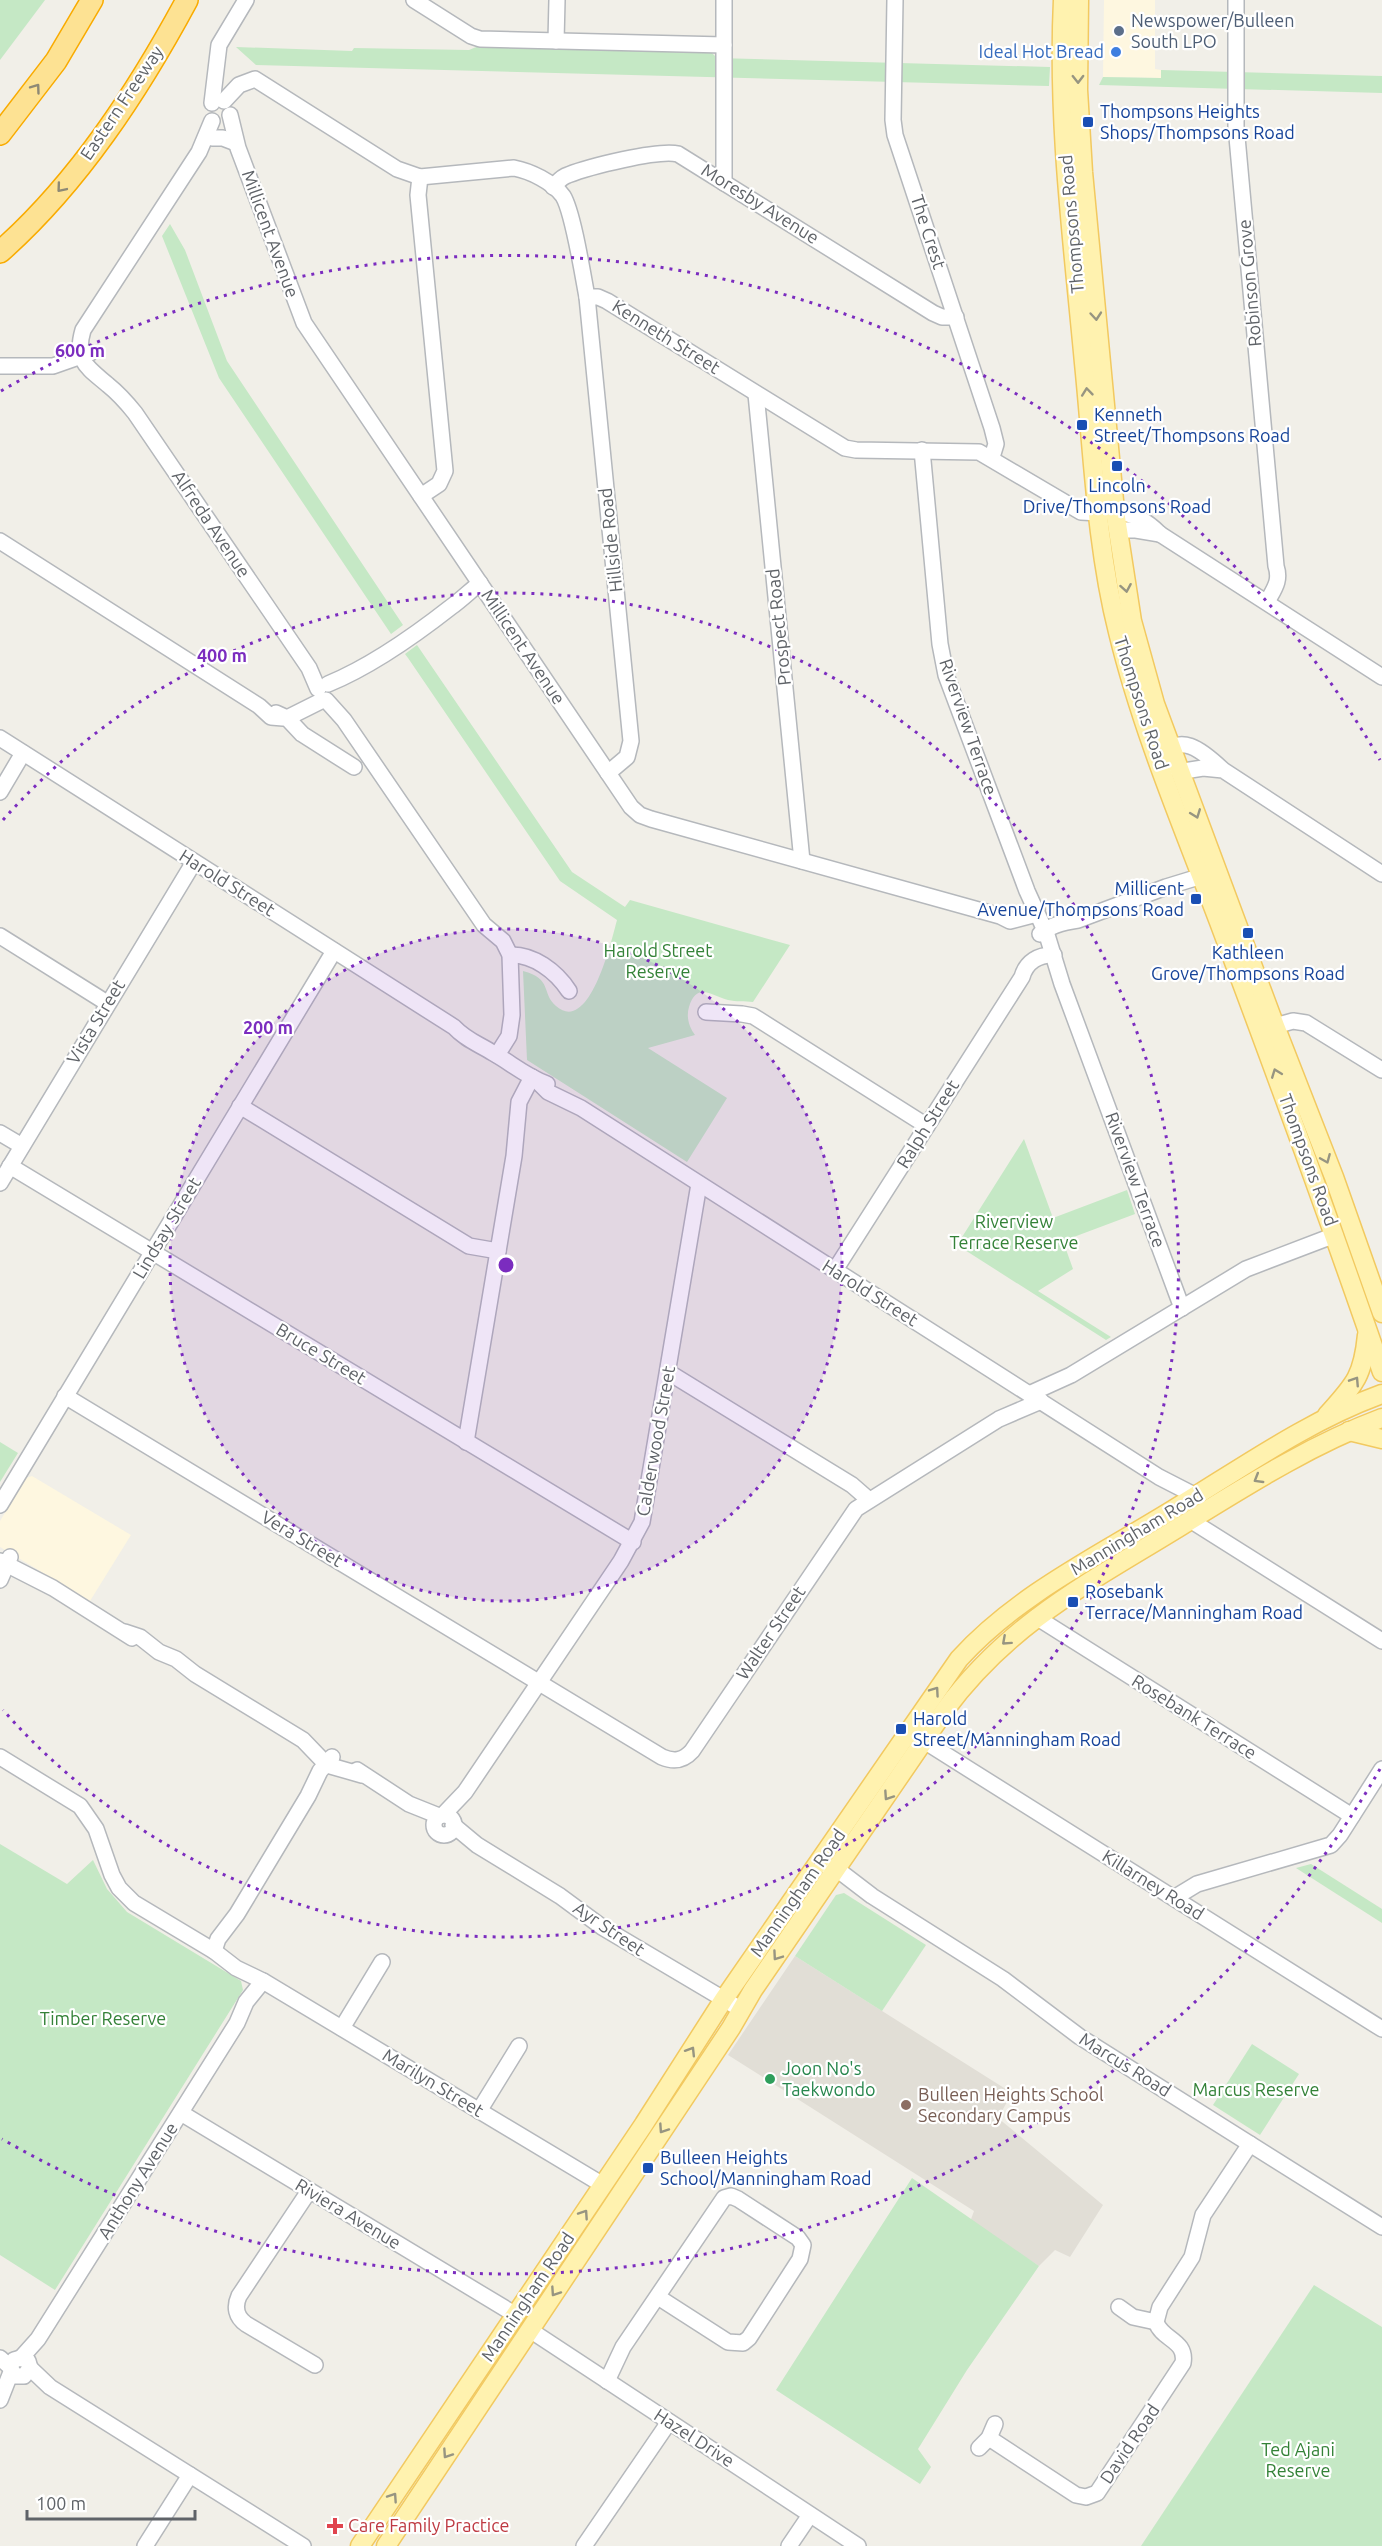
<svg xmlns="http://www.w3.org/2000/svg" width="1382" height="2546" font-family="Ubuntu,sans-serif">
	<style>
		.commercial { fill: #fef7e0 }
		.education { fill: #e1ded6 }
		.green { fill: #c5e8c5 }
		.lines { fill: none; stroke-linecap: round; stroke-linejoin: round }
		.minor-casing { stroke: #b5b8bc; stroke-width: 18 }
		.major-casing { stroke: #f2c960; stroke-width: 21 }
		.highway-casing { stroke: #f9ab00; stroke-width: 24 }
		.minor { stroke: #fff; stroke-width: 15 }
		.major { stroke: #fff2af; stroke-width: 18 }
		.highway { stroke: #fde293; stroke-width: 21 }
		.oneway { stroke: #979581 }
		.oneway2 { stroke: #8e8975 }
		.ring { fill: none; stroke: #7b2cbf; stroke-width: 3; stroke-dasharray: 3 6 }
		.service-dot { fill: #5c6f8a; stroke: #fff; stroke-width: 2 }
		.shop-dot { fill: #3f7fe0; stroke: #fff; stroke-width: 2 }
		.transit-dot { fill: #1a4fb4; stroke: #fff; stroke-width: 2 }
		.leisure-dot { fill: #2e9e5b; stroke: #fff; stroke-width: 2 }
		.education-dot { fill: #8d6e63; stroke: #fff; stroke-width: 2 }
		.health-dot { fill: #e0444e; stroke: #fff; stroke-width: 2 }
		.labels { text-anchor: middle; stroke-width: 4.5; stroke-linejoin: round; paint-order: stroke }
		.service-label { font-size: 18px; fill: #4e5e75; stroke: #fff; text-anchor: start }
		.shop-label { font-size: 18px; fill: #366cbe; stroke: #fff; text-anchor: end }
		.street-label { font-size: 18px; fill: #5f6368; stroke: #fff }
		.transit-label { font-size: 18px; fill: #164399; stroke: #fff; text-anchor: start }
		.park-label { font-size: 18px; fill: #348238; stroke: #fff }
		.leisure-label { font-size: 18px; fill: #27864d; stroke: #fff; text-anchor: start }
		.education-label { font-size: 18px; fill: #785e54; stroke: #fff; text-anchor: start }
		.health-label { font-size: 18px; fill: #be3a42; stroke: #fff; text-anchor: start }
		.centre { fill: #7b2cbf; stroke: #fff; stroke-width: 3 }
		.ring-label { font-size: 18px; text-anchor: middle; font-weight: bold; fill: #7b2cbf; stroke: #fff; stroke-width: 4.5; stroke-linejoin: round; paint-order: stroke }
	</style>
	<rect width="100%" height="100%" fill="#f1efe8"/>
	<g class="commercial">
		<polygon points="1104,0 1155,0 1155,69 1161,70 1161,78 1103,77"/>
		<polygon points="32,1476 131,1535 90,1601 0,1547 0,1521 26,1478"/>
	</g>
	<polygon class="education" points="795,1956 1012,2093 998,2118 1103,2205 1070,2257 1055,2250 1039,2266 970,2222 974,2211 728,2055"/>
	<g class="green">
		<polygon points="0,0 45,0 0,60"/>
		<polygon points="481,45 711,52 717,58 1050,67 1049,86 256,65 236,47 352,51 354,48 469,50"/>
		<polygon points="1161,70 1382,76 1382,93 1099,85 1103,77 1161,78"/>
		<polygon points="170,224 185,250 227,361 403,625 391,634 219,378 162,236"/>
		<path d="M417 645 572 872 625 907 630 900 790 945 753 1002C745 1001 736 1002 728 1000 712 996 697 981 689 1007 686 1017 689 1027 695 1035L648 1048 727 1098 687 1162 527 1060 523 971C553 979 541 993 556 1006 590 1036 612 938 617 920L560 881 408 658 405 654Z"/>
		<polygon points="1024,1139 1053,1218 1127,1190 1135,1214 1063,1241 1073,1269 1038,1291 1111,1337 1106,1340 957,1245"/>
		<polygon points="0,1442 18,1453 0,1482"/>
		<polygon points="0,1844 67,1884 93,1860 107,1889 127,1912 241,1981 243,1990 55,2290 0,2255"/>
		<polygon points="1311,1864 1382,1909 1382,1923 1296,1868"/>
		<polygon points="844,1893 926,1945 882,2011 795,1956 836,1895"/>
		<polygon points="1252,2044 1299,2074 1260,2135 1213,2105"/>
		<polygon points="912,2178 1039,2266 967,2370 918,2449 931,2467 920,2484 776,2390"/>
		<polygon points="1314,2285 1382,2327 1382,2546 1141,2546"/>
	</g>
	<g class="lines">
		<g class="minor-casing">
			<g id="minor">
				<polyline points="414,0 471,36 480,39 724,45"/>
				<polyline points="724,0 724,183"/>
				<polyline points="895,0 893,120 895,135 992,428 996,444 992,457"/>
				<path d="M1236 0V126L1276 566C1281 581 1274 589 1267 602"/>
				<polyline points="556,41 557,0"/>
				<path d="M224 101 239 85 255 79 397 169 420 177 514 168C530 171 553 182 563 196 573 212 583 276 587 297H598L607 301 845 448 856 450 979 452 1081 512 1099 513"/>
				<polyline points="212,103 219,45 246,0"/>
				<polyline points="230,115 238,148 304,323 631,807 640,815 651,819 1000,916 1010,921 1033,915 1037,910"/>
				<path d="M212 121 199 152 83 330C74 361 87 367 108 385 118 393 127 403 135 413L309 668 318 689"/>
				<polyline points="212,138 223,138 236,143"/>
				<polyline points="420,177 418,195 445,471 439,484 421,496"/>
				<path d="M553 187C558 182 561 177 568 175 588 167 659 149 678 154L933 313 942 317H956"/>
				<polyline points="587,297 631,741 627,757 608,773"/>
				<polyline points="0,366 53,366 90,353"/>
				<polyline points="756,394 802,861"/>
				<polyline points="922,450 940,644 946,675 1027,891 1047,935 1062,984 1182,1308"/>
				<path d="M1115 511C1134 514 1146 520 1160 534L1382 677"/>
				<polyline points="1117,530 1136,530 1160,534"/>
				<polyline points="0,541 259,706 271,717 283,718"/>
				<path d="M328 684C372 666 414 636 451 607 461 600 470 591 480 583"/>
				<polyline points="326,700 344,720 484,925 503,941 510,955 512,1015 509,1036 497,1055"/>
				<polyline points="276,713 287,718 302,734 354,767"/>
				<polyline points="287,718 323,700"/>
				<path d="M0 738 454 1027C466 1040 479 1044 493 1053 511 1063 527 1077 547 1084"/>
				<path d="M1223 770 1203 768 1184 771 1160 763C1176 727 1204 752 1223 770L1382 874"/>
				<polyline points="0,792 23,753"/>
				<path d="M1040 934C1050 925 1064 922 1078 920L1166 887 1202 876"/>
				<polyline points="0,936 107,1003"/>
				<path d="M510 955C533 954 556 971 569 991"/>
				<polyline points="706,1012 742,1014 753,1016 927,1126"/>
				<polyline points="1275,1026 1293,1021 1306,1023 1382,1070"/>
				<polyline points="537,1081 548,1092 581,1108 1159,1477 1196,1496"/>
				<polyline points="240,1106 469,1246 498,1251"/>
				<polyline points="0,1133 22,1146"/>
				<polyline points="10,1166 633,1542"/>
				<polyline points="0,1183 194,862"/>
				<path d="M835 1270 1022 977C1026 962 1039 954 1054 955"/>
				<polyline points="668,1372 852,1485 868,1499"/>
				<polyline points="1029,1394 1071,1375 1246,1269 1335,1235"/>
				<path d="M65 1396 662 1757C674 1762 683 1761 692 1751L856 1509 999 1419 1041 1401"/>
				<polyline points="466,1442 514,1156 519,1102 532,1077"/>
				<polyline points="0,1505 334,951"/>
				<polyline points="1190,1520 1382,1641"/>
				<polyline points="0,1561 53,1588 132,1638"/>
				<polyline points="0,1580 10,1557"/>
				<polyline points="1036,1617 1352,1816"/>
				<polyline points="125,1632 140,1637 159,1652 176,1659 195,1674 303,1740 327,1765 362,1775"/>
				<polyline points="924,1741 1382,2029"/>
				<polyline points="0,1757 80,1806 96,1829 112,1875 119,1888 134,1903 214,1951 236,1968 263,1981 603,2185"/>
				<polyline points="357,1770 409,1804 439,1816"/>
				<polyline points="443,1815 465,1792 621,1561 642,1522 699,1184"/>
				<circle cx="444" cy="1825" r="10"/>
				<polyline points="453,1825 477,1845 560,1896 602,1927 742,2010"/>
				<polyline points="819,1863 838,1870 872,1896 1003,1979 1080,2037 1382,2227"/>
				<polyline points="1174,1898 1197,1884 1331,1845 1340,1835 1382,1769"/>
				<polyline points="214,1951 218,1939 237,1914 308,1796 320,1771 332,1757"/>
				<polyline points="342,2028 382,1962"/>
				<polyline points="479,2111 519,2046"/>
				<polyline points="181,2113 516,2315"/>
				<path d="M309 2191 239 2296C234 2307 236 2317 246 2324L315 2365"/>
				<polyline points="1119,2307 1133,2317 1156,2322 1160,2307 1192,2257 1203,2215 1250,2144"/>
				<polyline points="530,2330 858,2546"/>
				<polyline points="0,2358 10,2367 15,2376 24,2376 30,2368 28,2361 21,2358 14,2360 10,2367"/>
				<polyline points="21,2358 38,2339 237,2023 246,2002 263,1981"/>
				<polyline points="30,2368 50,2387 303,2546"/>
				<polyline points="607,2381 623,2347 724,2198 731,2196 738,2199 798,2238 803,2245 800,2259 749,2338 743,2343 728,2342 658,2297"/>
				<polyline points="0,2400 11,2372"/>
				<path d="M989 2438 1076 2495 1086 2497 1097 2493 1183 2363C1187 2340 1162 2340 1156 2322"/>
				<polyline points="979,2448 989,2438 995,2424"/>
				<polyline points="145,2546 190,2475"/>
				<polyline points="584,2546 669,2422"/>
				<polyline points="789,2546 810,2515"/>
			</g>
		</g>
		<g class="major-casing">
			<g id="major">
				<path d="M1063 0C1057 121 1073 243 1084 363 1093 452 1096 545 1118 632 1142 731 1183 827 1219 922 1275 1071 1330 1221 1382 1372"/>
				<polyline points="1079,0 1078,90 1083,172 1115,511 1132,621 1155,704 1275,1026 1334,1177 1382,1313"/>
				<path d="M1327 1415C1354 1385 1363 1377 1367 1335"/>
				<polyline points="1349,1431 1382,1439"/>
				<path d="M360 2546 644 2124 724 1999 959 1659C1017 1595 1098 1556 1171 1511 1239 1470 1307 1421 1382 1394"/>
				<path d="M386 2546 731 2028 753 1990 945 1710C1010 1622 1090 1582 1181 1526 1246 1486 1310 1445 1382 1418"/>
			</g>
		</g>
		<g class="highway-casing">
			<g id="highway">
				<polyline points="0,134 56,61 92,0"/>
				<path d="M0 252C78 183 138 91 187 0"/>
			</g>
		</g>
		<use href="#minor" class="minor"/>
		<use href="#major" class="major"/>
		<use href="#highway" class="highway"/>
	</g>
	<defs><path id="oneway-chevron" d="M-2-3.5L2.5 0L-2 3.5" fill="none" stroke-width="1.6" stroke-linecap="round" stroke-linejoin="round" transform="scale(1.5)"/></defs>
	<g class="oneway">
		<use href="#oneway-chevron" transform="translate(1078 79) rotate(89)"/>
		<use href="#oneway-chevron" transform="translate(1096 316) rotate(85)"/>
		<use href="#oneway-chevron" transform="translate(1087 392) rotate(-96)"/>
		<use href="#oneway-chevron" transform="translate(1126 588) rotate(80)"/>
		<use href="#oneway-chevron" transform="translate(1196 814) rotate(69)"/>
		<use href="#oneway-chevron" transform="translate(1276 1073) rotate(-111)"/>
		<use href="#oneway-chevron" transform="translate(1326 1159) rotate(67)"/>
		<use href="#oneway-chevron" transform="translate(1355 1381) rotate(-57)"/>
		<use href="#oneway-chevron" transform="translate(1258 1479) rotate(149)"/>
		<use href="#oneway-chevron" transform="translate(1006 1641) rotate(138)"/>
		<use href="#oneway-chevron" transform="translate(935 1691) rotate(-55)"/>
		<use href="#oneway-chevron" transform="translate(888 1796) rotate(124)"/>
		<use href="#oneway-chevron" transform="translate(777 1956) rotate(125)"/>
		<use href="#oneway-chevron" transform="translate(691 2051) rotate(-58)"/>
		<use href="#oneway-chevron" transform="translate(663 2129) rotate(124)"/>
		<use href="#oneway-chevron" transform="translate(584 2214) rotate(-56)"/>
		<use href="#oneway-chevron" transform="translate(555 2292) rotate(124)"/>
		<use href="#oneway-chevron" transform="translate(447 2454) rotate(124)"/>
		<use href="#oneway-chevron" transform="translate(393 2497) rotate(-56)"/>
	</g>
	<g class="oneway2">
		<use href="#oneway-chevron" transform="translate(36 88) rotate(-54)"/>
		<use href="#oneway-chevron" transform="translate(61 188) rotate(130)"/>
	</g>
	<circle cx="506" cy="1265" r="336" fill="#7b2cbf" fill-opacity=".12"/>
	<g class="ring">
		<circle cx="506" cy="1265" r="336"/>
		<path d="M3 820A672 672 0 1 1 3 1710"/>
		<path d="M1380 1769A1009 1009 0 0 1 2 2139M1 391A1009 1009 0 0 1 1380 760"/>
	</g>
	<circle class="service-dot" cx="1119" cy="31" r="6"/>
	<circle class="shop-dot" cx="1116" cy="52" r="6"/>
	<g class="transit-dot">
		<rect x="1082" y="116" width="12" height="12" rx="3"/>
		<rect x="1076" y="419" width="12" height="12" rx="3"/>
		<rect x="1111" y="460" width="12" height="12" rx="3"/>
		<rect x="1190" y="893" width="12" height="12" rx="3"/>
		<rect x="1242" y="927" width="12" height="12" rx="3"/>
		<rect x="1067" y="1596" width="12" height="12" rx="3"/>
		<rect x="895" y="1723" width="12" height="12" rx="3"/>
		<rect x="642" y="2162" width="12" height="12" rx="3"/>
	</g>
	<circle class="leisure-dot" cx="770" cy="2079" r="6"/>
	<circle class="education-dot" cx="906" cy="2105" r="6"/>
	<path class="health-dot" d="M332 2517h6v6h6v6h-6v6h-6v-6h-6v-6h6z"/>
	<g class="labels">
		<g class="service-label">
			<text x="1131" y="27">Newspower/Bulleen<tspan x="1131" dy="21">South LPO</tspan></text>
		</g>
		<g class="shop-label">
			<text x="1104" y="58">Ideal Hot Bread</text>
		</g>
		<g class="street-label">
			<text transform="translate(122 103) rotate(-56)" y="6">Eastern Freeway</text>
			<text transform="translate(760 204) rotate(32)" y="6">Moresby Avenue</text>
			<text transform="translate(1072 224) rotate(-95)" y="6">Thompsons Road</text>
			<text transform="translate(928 232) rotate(72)" y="6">The Crest</text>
			<text transform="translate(270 234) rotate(70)" y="6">Millicent Avenue</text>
			<text transform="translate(1250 283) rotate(-95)" y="6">Robinson Grove</text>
			<text transform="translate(666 337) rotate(32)" y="6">Kenneth Street</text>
			<text transform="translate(211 524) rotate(56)" y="6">Alfreda Avenue</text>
			<text transform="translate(611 540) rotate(-96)" y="6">Hillside Road</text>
			<text transform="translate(779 627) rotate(-96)" y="6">Prospect Road</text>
			<text transform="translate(523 647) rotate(56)" y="6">Millicent Avenue</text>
			<text transform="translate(1141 703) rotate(72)" y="6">Thompsons Road</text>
			<text transform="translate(968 727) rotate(71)" y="6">Riverview Terrace</text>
			<text transform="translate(227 883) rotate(32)" y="6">Harold Street</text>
			<text transform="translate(96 1022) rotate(-59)" y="6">Vista Street</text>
			<text transform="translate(928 1124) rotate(-58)" y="6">Ralph Street</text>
			<text transform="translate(1308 1160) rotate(70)" y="6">Thompsons Road</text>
			<text transform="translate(1135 1180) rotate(70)" y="6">Riverview Terrace</text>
			<text transform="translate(167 1228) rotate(-59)" y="6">Lindsay Street</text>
			<text transform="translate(870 1293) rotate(32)" y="6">Harold Street</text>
			<text transform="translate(321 1354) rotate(31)" y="6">Bruce Street</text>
			<text transform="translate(656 1441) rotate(-80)" y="6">Calderwood Street</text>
			<text transform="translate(1137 1532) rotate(-31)" y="6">Manningham Road</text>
			<text transform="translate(302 1539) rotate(31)" y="6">Vera Street</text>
			<text transform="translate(771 1633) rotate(-56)" y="6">Walter Street</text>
			<text transform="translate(1194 1717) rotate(32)" y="6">Rosebank Terrace</text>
			<text transform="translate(1153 1885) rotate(32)" y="6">Killarney Road</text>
			<text transform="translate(798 1893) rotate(-55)" y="6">Manningham Road</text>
			<text transform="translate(609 1929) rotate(34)" y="6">Ayr Street</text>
			<text transform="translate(1125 2065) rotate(32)" y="6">Marcus Road</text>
			<text transform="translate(433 2083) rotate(31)" y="6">Marilyn Street</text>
			<text transform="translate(138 2181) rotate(-58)" y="6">Anthony Avenue</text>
			<text transform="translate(348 2214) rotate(31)" y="6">Riviera Avenue</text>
			<text transform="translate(528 2297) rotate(-56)" y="6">Manningham Road</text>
			<text transform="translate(694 2438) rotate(33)" y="6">Hazel Drive</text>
			<text transform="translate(1130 2444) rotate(-56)" y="6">David Road</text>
		</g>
		<g class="transit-label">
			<text x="1100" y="118">Thompsons Heights<tspan x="1100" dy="21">Shops/Thompsons Road</tspan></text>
			<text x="1094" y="421">Kenneth<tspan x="1094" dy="21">Street/Thompsons Road</tspan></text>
			<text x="1117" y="492" text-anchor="middle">Lincoln<tspan x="1117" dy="21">Drive/Thompsons Road</tspan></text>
			<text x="1184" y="895" text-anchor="end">Millicent<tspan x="1184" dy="21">Avenue/Thompsons Road</tspan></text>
			<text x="1248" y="959" text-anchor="middle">Kathleen<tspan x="1248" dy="21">Grove/Thompsons Road</tspan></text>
			<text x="1085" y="1598">Rosebank<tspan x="1085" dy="21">Terrace/Manningham Road</tspan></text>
			<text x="913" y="1725">Harold<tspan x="913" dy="21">Street/Manningham Road</tspan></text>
			<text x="660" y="2164">Bulleen Heights<tspan x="660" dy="21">School/Manningham Road</tspan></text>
		</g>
		<g class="park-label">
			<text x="658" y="957">Harold Street<tspan x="658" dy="21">Reserve</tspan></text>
			<text x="1014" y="1228">Riverview<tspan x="1014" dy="21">Terrace Reserve</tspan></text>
			<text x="103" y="2025">Timber Reserve</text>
			<text x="1256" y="2096">Marcus Reserve</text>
			<text x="1298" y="2456">Ted Ajani<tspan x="1298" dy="21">Reserve</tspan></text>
		</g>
		<g class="leisure-label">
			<text x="782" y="2075">Joon No's<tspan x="782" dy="21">Taekwondo</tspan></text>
		</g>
		<g class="education-label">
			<text x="918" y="2101">Bulleen Heights School<tspan x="918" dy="21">Secondary Campus</tspan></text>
		</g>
		<g class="health-label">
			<text x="348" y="2532">Care Family Practice</text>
		</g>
	</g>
	<circle cx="506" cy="1265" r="9" class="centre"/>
	<g class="ring-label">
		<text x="80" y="357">600 m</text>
		<text x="222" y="662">400 m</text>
		<text x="268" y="1034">200 m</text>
	</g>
	<path d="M27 2510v9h168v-9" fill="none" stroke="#5f6368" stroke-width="3"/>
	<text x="36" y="2510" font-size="18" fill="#5f6368" stroke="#ffffff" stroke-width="4.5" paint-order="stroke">100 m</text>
</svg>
